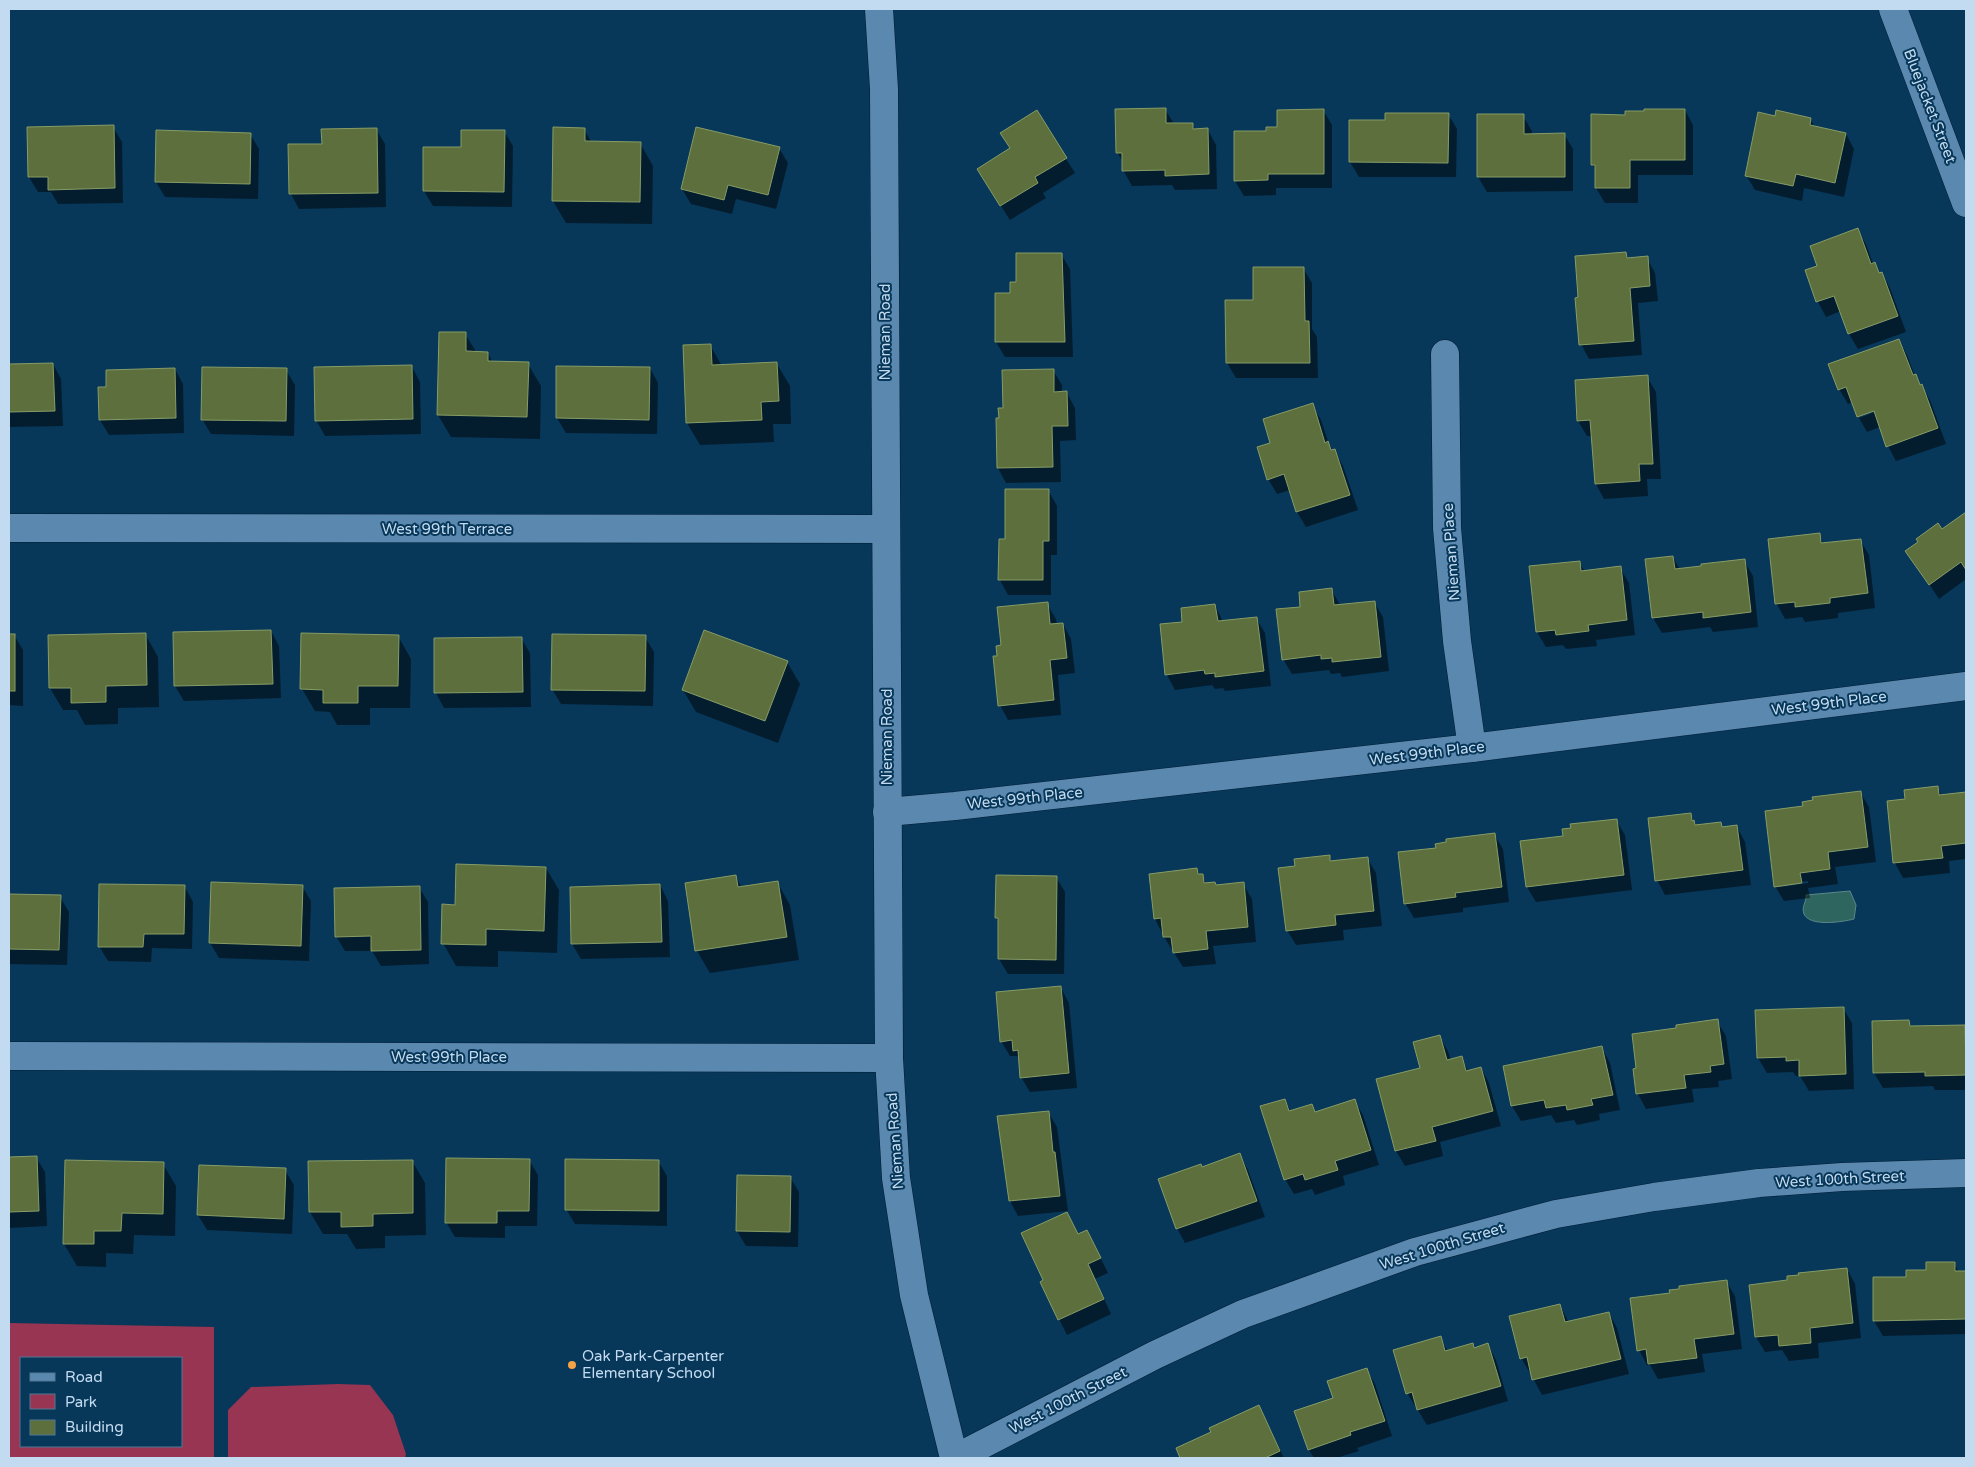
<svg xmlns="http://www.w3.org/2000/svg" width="1975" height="1467" font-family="'Varela Round',sans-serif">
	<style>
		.green { fill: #973552; fill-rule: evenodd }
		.water { fill: #2e655f; stroke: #5b888a }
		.shadow { fill: #0007; fill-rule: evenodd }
		.building { fill: #5c6f3c; stroke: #879c67 }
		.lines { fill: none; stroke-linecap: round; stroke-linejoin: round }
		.minor-casing { stroke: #001d36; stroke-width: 29 }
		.tertiary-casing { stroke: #001d36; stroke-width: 29 }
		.minor { stroke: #5b88af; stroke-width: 28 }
		.tertiary { stroke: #5b88af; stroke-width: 28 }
		.poi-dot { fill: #f5a346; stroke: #073759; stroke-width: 2 }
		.labels { text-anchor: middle; stroke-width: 4; stroke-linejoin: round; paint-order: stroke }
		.street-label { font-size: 15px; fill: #c3dbf0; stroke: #073759 }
		.poi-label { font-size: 15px; fill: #c3dbf0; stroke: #073759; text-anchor: start }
	</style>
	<rect width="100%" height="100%" fill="#073759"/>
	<g class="green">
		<path d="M9 1323 214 1327V1458H9ZM21 1358H181V1446H21Z"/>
		<polygon points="338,1384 370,1385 393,1415 406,1454 405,1458 228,1458 228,1410 251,1387"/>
	</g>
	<path class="water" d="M1850 891 1856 905 1854 919C1842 922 1810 927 1804 914 1801 906 1807 902 1806 895Z"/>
	<g class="shadow">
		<polygon points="1165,109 1174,124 1192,124 1196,130 1208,130 1216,145 1217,189 1175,190 1172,185 1132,186 1123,170 1123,162 1117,152"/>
		<polygon points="1323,110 1332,125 1332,188 1276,188 1276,195 1244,196 1235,181 1268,132"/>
		<polygon points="1685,110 1693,125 1693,175 1638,175 1638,203 1605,203 1596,188 1596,171 1593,165 1627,116"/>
		<polygon points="1036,111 1075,173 1043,193 1046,198 1010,220 987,184"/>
		<polygon points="1448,114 1457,129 1456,177 1359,177 1350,162"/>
		<polygon points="1523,116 1532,131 1532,135 1564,134 1573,149 1573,191 1487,192 1478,177"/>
		<polygon points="1776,118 1810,119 1815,127 1846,134 1854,149 1844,197 1804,188 1802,201 1755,190 1746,175"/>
		<polygon points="113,127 122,142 123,203 58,204 51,192 38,192 29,177"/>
		<polygon points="376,129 385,144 386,207 299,209 291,194 290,146 323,145"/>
		<polygon points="584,129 592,143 640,143 653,166 652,224 566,223 553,201"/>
		<polygon points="504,131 513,146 512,207 433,206 424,191 424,148 462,148"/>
		<polygon points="250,134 259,149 258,199 165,197 156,182"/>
		<polygon points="779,148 788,163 776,209 736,199 732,214 691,204 682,189"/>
		<polygon points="1857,230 1866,244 1873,264 1880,274 1882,273 1890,288 1906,332 1858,349 1849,334 1841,311 1826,317 1818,302 1807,271 1819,267"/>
		<polygon points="1061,254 1070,269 1073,357 1005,357 996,342 996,295 1011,294"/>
		<polygon points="1626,254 1629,259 1647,258 1655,273 1658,301 1638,303 1642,355 1589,359 1581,344"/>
		<polygon points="1303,268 1312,283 1312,329 1317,337 1318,378 1236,378 1227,363 1254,301"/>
		<polygon points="465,334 477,353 488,353 493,363 528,364 541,386 540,439 451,437 438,415"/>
		<polygon points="1899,340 1907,355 1915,376 1930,400 1946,444 1896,461 1888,446 1880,427 1867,432 1859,418 1880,410 1879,408 1859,415 1859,418 1853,402 1848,404 1839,389"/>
		<polygon points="710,345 722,366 777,364 790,386 791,424 773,424 774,442 700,445 687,423"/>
		<polygon points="53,364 61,379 63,426 9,427 9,365"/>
		<polygon points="412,367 420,382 421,434 325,436 316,420"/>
		<polygon points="558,367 650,368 658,383 657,434 566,433 557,418"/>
		<polygon points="175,369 183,384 184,433 109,435 100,420 107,388"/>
		<polygon points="286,370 295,385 294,436 211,434 202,419"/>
		<polygon points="1053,370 1062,385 1062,393 1067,393 1075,408 1076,440 1060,441 1061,482 1006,483 998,468 1000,420 1004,410"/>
		<polygon points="1647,377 1656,392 1661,479 1647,479 1648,496 1604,499 1596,484 1593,436 1587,436 1578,421 1576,381"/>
		<polygon points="1312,405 1321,420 1329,444 1333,451 1335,451 1343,466 1358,510 1306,527 1297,512 1290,490 1277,494 1268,479 1272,444"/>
		<polygon points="1048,490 1057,506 1057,555 1051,555 1051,595 1008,595 1000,580"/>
		<polygon points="1966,513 1966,579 1939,599 1907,551 1942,531"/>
		<polygon points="1819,535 1824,544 1860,540 1869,555 1875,608 1838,613 1838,618 1805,622 1802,617 1785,619 1777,604"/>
		<polygon points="1673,557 1680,570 1744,561 1753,576 1758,627 1713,632 1710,627 1662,633 1653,618 1647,560"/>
		<polygon points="1579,562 1585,572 1620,568 1629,583 1635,635 1596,640 1597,646 1566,649 1563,645 1546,647 1537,632 1530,568"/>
		<polygon points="1331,589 1340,605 1374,602 1383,617 1389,671 1342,677 1340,673 1331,674 1329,670 1292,674 1283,659 1302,608"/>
		<polygon points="1047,604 1056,619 1057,625 1063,624 1071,639 1075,673 1058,675 1061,715 1008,720 1000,705 998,657"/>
		<polygon points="1215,605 1223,622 1256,618 1265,633 1271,686 1225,691 1223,688 1215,689 1212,685 1175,690 1167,675 1183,623"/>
		<polygon points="271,631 279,646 281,698 184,701 175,686"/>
		<polygon points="145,634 158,657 159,707 118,708 118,724 85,725 77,710 63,710 50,688"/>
		<polygon points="9,635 14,635 23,650 23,706 9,705"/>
		<polygon points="398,636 411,659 410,708 370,708 370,725 337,725 330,712 315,711 302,689"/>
		<polygon points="645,637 654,652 653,706 561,704 552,689"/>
		<polygon points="521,638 530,653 531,707 444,708 436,693"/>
		<polygon points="787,662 800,684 778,743 696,712 683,690"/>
		<polygon points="1938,788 1942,796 1966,793 1966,859 1949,861 1950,873 1903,878 1895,863 1907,800"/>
		<path d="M1860 792 1869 807 1876 862 1835 867 1838 884 1808 888 1810 898 1784 901 1775 886 1804 808ZM1808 881V883L1780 887V885Z"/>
		<polygon points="1690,814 1697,826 1723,828 1737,827 1745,842 1751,885 1665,895 1657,880"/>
		<polygon points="1616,820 1625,835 1632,890 1536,902 1527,887 1564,837"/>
		<polygon points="1494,834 1503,849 1509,902 1463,908 1463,912 1414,918 1405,903 1437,849"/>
		<polygon points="1329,857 1332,862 1367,858 1376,873 1382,926 1343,930 1344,940 1296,945 1287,930 1296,867"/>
		<polygon points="546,868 559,890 557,953 498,951 498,967 456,966 443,943 456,906"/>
		<polygon points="1197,870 1207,884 1216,887 1243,884 1252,899 1256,942 1213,946 1216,964 1183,967 1164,937 1155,919"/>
		<polygon points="735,876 742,888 777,882 790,905 799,960 710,973 697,951 686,884"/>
		<polygon points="997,877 1056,877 1065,892 1064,974 1008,974 999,959 1000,924 996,918"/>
		<polygon points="660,885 668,901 670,957 581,959 572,944 571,888"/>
		<polygon points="302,886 311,901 309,961 219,958 210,943"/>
		<polygon points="185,887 193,902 192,949 152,948 151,962 108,961 99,946"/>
		<polygon points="419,887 428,902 429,964 381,966 372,951 345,951 336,936"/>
		<polygon points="9,895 60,897 69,912 67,965 9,964"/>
		<polygon points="1061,988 1069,1003 1077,1088 1030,1092 1021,1077 1020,1061 1017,1056 1010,1056 1001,1041"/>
		<polygon points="1843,1008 1852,1023 1854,1089 1809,1091 1800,1076 1796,1076 1793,1072 1767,1073 1758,1058"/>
		<polygon points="1717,1021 1726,1036 1732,1079 1718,1081 1719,1087 1692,1089 1694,1102 1646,1109 1638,1094 1677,1029"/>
		<polygon points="1909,1022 1912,1027 1964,1026 1966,1029 1966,1090 1935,1090 1933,1086 1883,1088 1874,1073"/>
		<polygon points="1439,1036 1448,1051 1451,1061 1461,1058 1469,1072 1481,1068 1489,1083 1501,1126 1440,1142 1443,1156 1405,1166 1396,1151 1377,1080 1422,1068"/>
		<polygon points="1602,1048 1610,1063 1620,1110 1599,1114 1600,1120 1577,1125 1574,1120 1556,1123 1551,1115 1521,1121 1512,1106 1504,1067"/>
		<polygon points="1285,1100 1291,1112 1312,1105 1316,1113 1354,1100 1363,1115 1379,1165 1343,1176 1345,1185 1315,1195 1312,1189 1294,1194 1285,1179"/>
		<polygon points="1048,1112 1057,1127 1068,1211 1018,1216 1010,1201 998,1117"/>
		<polygon points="1240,1155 1248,1170 1265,1217 1185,1243 1177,1228 1202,1168"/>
		<polygon points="36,1157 45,1172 47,1226 9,1228 9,1158"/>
		<polygon points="529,1160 538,1175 537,1226 505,1226 505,1238 455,1237 446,1222"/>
		<polygon points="412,1161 425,1183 426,1235 385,1236 385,1248 356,1249 347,1234 323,1234 310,1212"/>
		<polygon points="658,1161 667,1176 667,1226 575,1224 566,1209"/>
		<polygon points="163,1164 176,1186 175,1236 134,1235 133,1254 106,1253 106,1267 77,1266 64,1244"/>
		<polygon points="285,1170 294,1185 292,1234 207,1230 198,1215"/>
		<polygon points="790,1177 799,1192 798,1247 746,1246 737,1231"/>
		<polygon points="1087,1231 1108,1273 1095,1279 1111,1314 1067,1335 1041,1283 1078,1235"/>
		<polygon points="1954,1263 1959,1272 1966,1272 1966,1334 1883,1336 1874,1321 1908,1278"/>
		<polygon points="1847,1269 1855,1284 1861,1338 1818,1343 1819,1358 1789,1361 1782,1350 1765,1352 1756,1337 1789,1282"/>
		<polygon points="1726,1281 1735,1296 1742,1349 1702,1354 1705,1372 1658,1379 1650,1365 1647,1365 1639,1350 1671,1294"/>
		<polygon points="1560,1305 1569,1323 1609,1313 1617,1328 1629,1374 1542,1395 1534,1380 1532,1373 1530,1373 1521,1358"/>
		<polygon points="1440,1337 1448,1352 1473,1344 1475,1349 1488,1345 1496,1360 1508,1401 1427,1425 1407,1393"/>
		<polygon points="1366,1369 1375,1384 1392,1436 1357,1448 1359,1451 1336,1458 1314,1458 1309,1450 1334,1398"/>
		<polygon points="1259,1407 1284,1458 1181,1458 1177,1449 1213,1433"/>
	</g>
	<g class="building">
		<polygon points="1166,108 1166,123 1193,123 1193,129 1208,128 1209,174 1165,176 1165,170 1122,171 1122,153 1116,153 1115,109"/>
		<polygon points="1324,109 1324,174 1268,174 1268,180 1234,181 1234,131 1266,131 1266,127 1277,127 1277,110"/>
		<polygon points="1644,109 1685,109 1685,160 1630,160 1630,188 1595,188 1595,165 1591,165 1591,114 1625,115 1625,111 1644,111"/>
		<polygon points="1037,110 1067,158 1035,177 1038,183 1000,206 977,169 1010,148 1000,133"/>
		<polygon points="1776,110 1811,118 1810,125 1846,133 1835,183 1796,174 1793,186 1745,176 1758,112 1775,116"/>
		<polygon points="1385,113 1449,113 1448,163 1349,162 1349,120 1385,120"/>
		<polygon points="1477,114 1524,114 1524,134 1565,133 1565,177 1477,177"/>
		<polygon points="114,125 115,188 48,190 48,177 28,177 27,127"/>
		<polygon points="553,127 585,128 585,141 641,142 640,202 552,201"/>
		<polygon points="696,127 780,147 768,195 728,185 724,200 681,189"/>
		<polygon points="377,128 378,193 289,194 288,144 322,144 321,129"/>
		<polygon points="156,130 251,133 250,184 155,182"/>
		<polygon points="461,130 505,130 504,192 423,191 423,147 461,147"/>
		<polygon points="1858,228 1871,264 1875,262 1879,273 1882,272 1898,316 1848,334 1834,296 1816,302 1805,270 1817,266 1810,246"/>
		<polygon points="1626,252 1627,258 1648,256 1650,286 1630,288 1634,341 1579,345 1575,298 1578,297 1575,256"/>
		<polygon points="1016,253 1062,253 1065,342 995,342 995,293 1010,293 1010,282 1016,282"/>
		<polygon points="1253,267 1304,267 1305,321 1309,321 1310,363 1226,363 1225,300 1253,300"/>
		<polygon points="439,332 466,332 466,351 488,352 488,361 529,362 527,417 437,415"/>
		<polygon points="1899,339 1913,375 1916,374 1920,385 1922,384 1938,428 1886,447 1874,411 1857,417 1846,387 1838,390 1828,364"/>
		<polygon points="711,344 712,365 777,362 779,401 761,402 762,420 686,423 683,345"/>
		<polygon points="53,363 55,411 9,412 9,364"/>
		<polygon points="412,365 413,419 315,421 314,367"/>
		<polygon points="556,366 650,367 649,420 556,418"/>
		<polygon points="202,367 287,368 286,421 201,420"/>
		<polygon points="175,368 176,418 99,420 98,387 106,387 106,370"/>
		<polygon points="1054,369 1054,392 1067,391 1068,426 1052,426 1053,467 997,468 996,418 999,418 998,408 1003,408 1002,370"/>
		<polygon points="1648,375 1653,464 1639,464 1640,481 1595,484 1590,420 1577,421 1575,380"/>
		<polygon points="1313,403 1325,443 1328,441 1331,450 1335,449 1350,495 1296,512 1284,474 1267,480 1257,447 1270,443 1263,419"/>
		<polygon points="1005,489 1049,489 1049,541 1043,541 1043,580 998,580 999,539 1005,539"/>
		<polygon points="1966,512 1966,570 1961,562 1929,585 1905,551 1918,542 1916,539 1938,523 1942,529"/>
		<polygon points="1820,533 1821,543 1861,539 1868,593 1830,598 1830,603 1795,607 1795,602 1775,604 1768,539"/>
		<polygon points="1673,556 1675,569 1701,566 1701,564 1745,559 1751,612 1703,618 1703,612 1652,618 1645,559"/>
		<polygon points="1580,561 1581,571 1621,566 1627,620 1588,625 1589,631 1556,635 1555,630 1536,632 1529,566"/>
		<polygon points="1332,588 1334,605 1375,601 1381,657 1332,662 1332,658 1321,659 1321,655 1282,660 1276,609 1300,607 1299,592"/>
		<polygon points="1048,602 1050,624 1063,623 1067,658 1050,660 1054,700 998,706 993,656 997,656 996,646 1001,645 997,607"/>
		<polygon points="1215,604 1218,621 1257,617 1264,671 1215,677 1215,673 1205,674 1204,670 1165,675 1160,624 1182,622 1181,608"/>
		<polygon points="271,630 273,684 174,686 173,632"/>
		<polygon points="704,630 788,661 765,721 682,690"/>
		<polygon points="146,633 147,685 106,686 106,702 71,703 71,688 49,688 48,635"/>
		<polygon points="301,633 399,635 398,686 358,686 358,703 323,703 323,690 300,689"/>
		<rect x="9" y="634" width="6" height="57"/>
		<polygon points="552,634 646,635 645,691 551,690"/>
		<polygon points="522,637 523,692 434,693 434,638"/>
		<polygon points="1938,786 1939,795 1966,792 1966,843 1941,846 1943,858 1893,863 1887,801 1905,799 1904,790"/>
		<polygon points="1861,791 1868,847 1828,852 1830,869 1800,873 1802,883 1774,887 1765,811 1803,806 1802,802 1813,800 1812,797"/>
		<polygon points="1691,813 1692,821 1694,820 1695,825 1721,822 1722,827 1737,825 1743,870 1655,881 1648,818"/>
		<polygon points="1617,819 1624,875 1526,887 1520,841 1563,836 1562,829 1571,828 1570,824"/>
		<polygon points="1495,833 1502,887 1455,893 1456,897 1404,904 1398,852 1436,848 1435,844 1446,842 1446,839"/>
		<polygon points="1330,855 1330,861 1368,857 1374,911 1335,915 1336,925 1286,931 1278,868 1295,866 1294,859"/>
		<polygon points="456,864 546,867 544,931 486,929 486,945 441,944 442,904 455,905"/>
		<polygon points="1197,868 1198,874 1203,874 1204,883 1215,882 1216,885 1244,882 1248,927 1206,931 1208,949 1173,953 1171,937 1163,937 1161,918 1154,919 1149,874"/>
		<polygon points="736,875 738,887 778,881 787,937 695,951 685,883"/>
		<polygon points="996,875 1057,876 1056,960 998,959 998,918 995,918"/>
		<polygon points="211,882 303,885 301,946 209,943"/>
		<polygon points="99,884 185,885 184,934 144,934 143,947 98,947"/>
		<polygon points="660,884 662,942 571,944 570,887"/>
		<polygon points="420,886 421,950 371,951 371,936 335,937 334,888"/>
		<polygon points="9,894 61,895 59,950 9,949"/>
		<polygon points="1061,986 1069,1073 1020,1078 1018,1050 1013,1051 1012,1040 1000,1042 996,992"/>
		<polygon points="1844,1007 1846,1074 1799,1076 1799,1060 1786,1061 1786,1057 1757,1058 1755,1010"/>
		<polygon points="1718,1019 1724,1064 1710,1066 1711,1072 1684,1075 1686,1088 1636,1094 1633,1069 1636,1068 1632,1034 1676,1028 1676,1025"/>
		<polygon points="1909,1020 1910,1026 1965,1025 1966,1075 1925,1076 1925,1072 1873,1073 1872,1021"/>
		<polygon points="1440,1035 1447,1060 1462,1056 1466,1071 1481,1067 1493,1111 1432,1127 1436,1141 1395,1151 1376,1079 1420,1068 1413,1042"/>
		<polygon points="1602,1046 1613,1095 1591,1099 1593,1105 1567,1110 1566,1105 1546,1108 1544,1100 1511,1106 1503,1066"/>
		<polygon points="1285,1099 1289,1111 1312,1104 1315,1112 1355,1099 1371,1150 1335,1161 1338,1170 1305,1180 1303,1174 1284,1180 1260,1106"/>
		<polygon points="1049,1111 1053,1152 1055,1152 1060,1196 1009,1201 997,1116"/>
		<polygon points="1240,1153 1257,1201 1176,1229 1158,1179 1201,1164 1202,1167"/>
		<polygon points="37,1156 39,1211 9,1212 9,1157"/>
		<polygon points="446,1158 530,1159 529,1211 497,1211 497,1223 445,1223"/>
		<polygon points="565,1159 659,1160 659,1211 565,1210"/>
		<polygon points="65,1160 164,1162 163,1214 122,1213 121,1231 94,1231 94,1244 63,1244"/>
		<polygon points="413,1160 413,1213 373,1214 373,1226 341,1227 341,1212 309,1212 308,1161"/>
		<polygon points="199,1165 286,1168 284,1219 197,1215"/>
		<polygon points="737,1175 791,1176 790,1232 736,1231"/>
		<polygon points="1067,1212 1078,1234 1087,1230 1101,1258 1088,1264 1104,1299 1058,1320 1040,1282 1043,1280 1021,1233"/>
		<polygon points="1926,1262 1955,1262 1955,1271 1966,1271 1966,1319 1873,1321 1873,1277 1906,1277 1906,1270 1926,1270"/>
		<polygon points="1847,1268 1853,1323 1810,1328 1811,1343 1779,1346 1778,1335 1755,1337 1749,1285 1787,1280 1787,1276 1799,1275 1798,1273"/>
		<polygon points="1727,1280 1734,1334 1694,1339 1697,1358 1648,1364 1646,1349 1637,1351 1630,1298 1670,1293 1669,1290 1679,1289 1679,1286"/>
		<polygon points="1560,1304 1565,1322 1609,1312 1621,1359 1532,1380 1527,1357 1520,1359 1509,1316"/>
		<polygon points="1441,1336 1445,1351 1473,1343 1474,1348 1488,1343 1501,1386 1417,1410 1412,1392 1406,1394 1393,1350"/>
		<polygon points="1367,1368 1385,1421 1350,1432 1351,1435 1308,1450 1294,1411 1333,1398 1327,1381"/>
		<polygon points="1259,1405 1280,1451 1265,1458 1180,1458 1176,1448 1211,1432 1209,1428"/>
	</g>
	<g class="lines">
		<g class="minor-casing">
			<g id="minor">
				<polyline points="1893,9 1966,203"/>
				<polyline points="1445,354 1447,528 1457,641 1472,748"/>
				<polyline points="9,528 886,529"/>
				<polyline points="887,812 955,806 1472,748 1966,686"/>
				<polyline points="9,1056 889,1058"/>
				<polyline points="956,1458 1155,1355 1243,1314 1415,1252 1556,1214 1654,1197 1759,1183 1842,1177 1966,1173"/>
			</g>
		</g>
		<g class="tertiary-casing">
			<polyline id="tertiary" points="879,9 884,89 889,1058 896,1178 914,1295 954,1458"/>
		</g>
		<use href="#minor" class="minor"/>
		<use href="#tertiary" class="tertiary"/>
	</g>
	<circle class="poi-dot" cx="572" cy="1365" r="5"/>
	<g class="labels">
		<g class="street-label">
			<text transform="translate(1930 106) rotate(69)" y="5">Bluejacket Street</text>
			<text transform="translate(885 332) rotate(-90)" y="5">Nieman Road</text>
			<text x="447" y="534">West 99th Terrace</text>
			<text transform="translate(1451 552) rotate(-94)" y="5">Nieman Place</text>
			<text transform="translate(1829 703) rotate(-7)" y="5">West 99th Place</text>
			<text transform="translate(887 737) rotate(-90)" y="5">Nieman Road</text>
			<text transform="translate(1427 753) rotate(-7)" y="5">West 99th Place</text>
			<text transform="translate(1025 798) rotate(-6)" y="5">West 99th Place</text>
			<text x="449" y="1062">West 99th Place</text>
			<text transform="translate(895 1141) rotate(-94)" y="5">Nieman Road</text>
			<text transform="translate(1840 1179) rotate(-3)" y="5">West 100th Street</text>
			<text transform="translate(1442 1246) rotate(-17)" y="5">West 100th Street</text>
			<text transform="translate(1068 1400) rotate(-27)" y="5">West 100th Street</text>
		</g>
		<g class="poi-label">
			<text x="582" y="1361">Oak Park-Carpenter<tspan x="582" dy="17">Elementary School</tspan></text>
		</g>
	</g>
	<rect width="1975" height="1467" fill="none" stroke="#c3dbf0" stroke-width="20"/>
	<rect x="20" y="1357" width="162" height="90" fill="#073759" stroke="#527995"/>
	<rect x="30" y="1373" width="25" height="8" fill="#5b88af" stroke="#527995"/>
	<text x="65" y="1382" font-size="15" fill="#c3dbf0">Road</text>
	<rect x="30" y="1394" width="25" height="15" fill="#973552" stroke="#527995"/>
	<text x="65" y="1407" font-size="15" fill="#c3dbf0">Park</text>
	<rect x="30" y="1420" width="25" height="15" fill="#5c6f3c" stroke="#527995"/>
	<text x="65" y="1432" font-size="15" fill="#c3dbf0">Building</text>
</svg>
